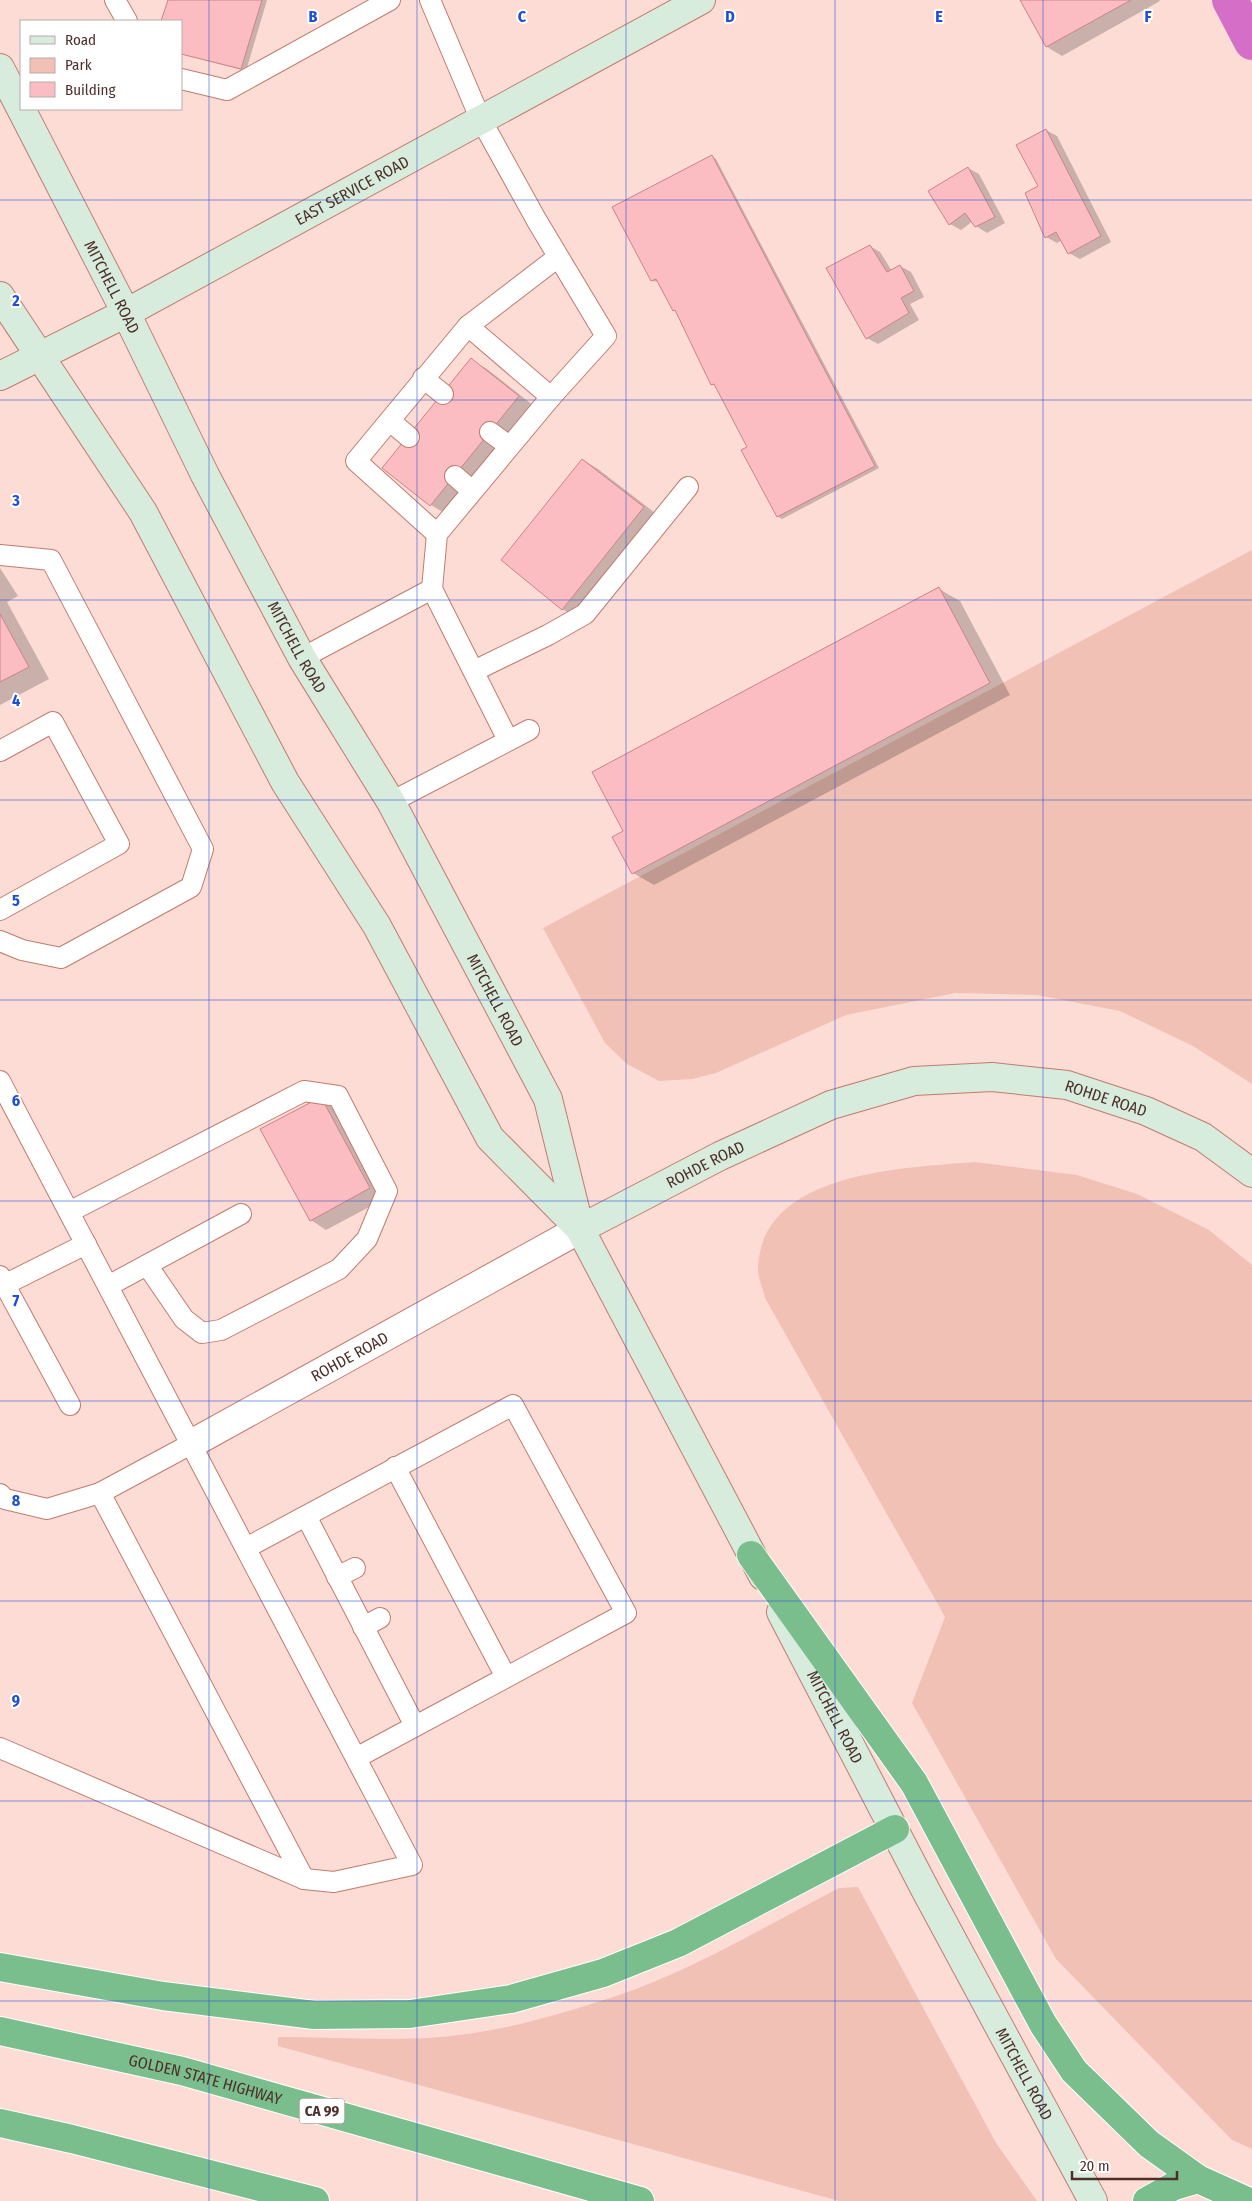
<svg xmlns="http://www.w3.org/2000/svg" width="1252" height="2201" font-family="'Fira Sans Condensed',sans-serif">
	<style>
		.green { fill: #f1c1b6 }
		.shadow { fill: #0003 }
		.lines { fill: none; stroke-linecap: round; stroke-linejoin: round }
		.canal { stroke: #d46ec6; stroke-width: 36 }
		.building { fill: #fbbcc2; stroke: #cc838b }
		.lane-casing { stroke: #c17c6d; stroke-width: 22 }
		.street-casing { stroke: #c17c6d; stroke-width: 30 }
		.secondary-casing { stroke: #c17c6d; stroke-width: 30 }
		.highway-casing { stroke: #fff; stroke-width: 30 }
		.lane { stroke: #fff; stroke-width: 20 }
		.street { stroke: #fff; stroke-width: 28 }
		.secondary { stroke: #d7ecdd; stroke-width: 28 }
		.highway { stroke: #7bbe8e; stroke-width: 28 }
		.grid { fill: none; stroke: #1d4ed8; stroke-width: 1; stroke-opacity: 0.55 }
		.labels { text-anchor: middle; stroke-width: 4; stroke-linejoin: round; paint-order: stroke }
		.shield { fill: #fff; stroke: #836e6a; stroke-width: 1 }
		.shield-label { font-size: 15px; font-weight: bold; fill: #4e302a }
		.street-label { font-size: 16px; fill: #4e302a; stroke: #fff }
		.grid-label { font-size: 16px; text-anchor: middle; font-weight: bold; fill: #1d4ed8; stroke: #fff; stroke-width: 4; stroke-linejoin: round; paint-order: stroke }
	</style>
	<rect width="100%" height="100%" fill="#fcdcd5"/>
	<g class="green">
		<polygon points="1252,550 1252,1084 1193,1046 1120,1011 1037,995 955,993 846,1015 716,1073 692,1079 659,1081 627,1064 605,1043 543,928"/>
		<path d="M975 1162 1077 1175 1137 1194 1209 1230 1252 1265V2149L1232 2140 1056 1959 912 1703 945 1617 765 1298C763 1289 758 1278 758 1269 760 1171 905 1168 975 1162Z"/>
		<path d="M858 1887 996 2143 1037 2201H839L278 2046V2037C348 2037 417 2044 486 2031 536 2022 588 2006 636 1989 705 1963 773 1922 839 1888Z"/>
	</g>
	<g class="shadow">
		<polygon points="169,0 267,0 246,71 181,54 181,21 163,21"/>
		<polygon points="1022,0 1159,0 1160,1 1062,56 1047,47"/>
		<polygon points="1046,130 1057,136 1111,242 1080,259 1069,253 1062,240 1057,243 1046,237 1039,186"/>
		<polygon points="711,156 716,159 879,468 782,519 777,516 749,447 717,386 712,384 677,312 659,282 652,281 614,207"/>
		<polygon points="968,168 979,174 1005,223 987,233 976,226 973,221 961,230 950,224"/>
		<polygon points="870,246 880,252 892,271 900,266 911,272 924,297 910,304 919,320 878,344 867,338"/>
		<polygon points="471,360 487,369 534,406 446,514 431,505"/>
		<polygon points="583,460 598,469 659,516 578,618 562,609"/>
		<polygon points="0,568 18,596 7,602 49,679 0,705"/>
		<polygon points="939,589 960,601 1010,695 654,885 633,873 625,832"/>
		<polygon points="321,1098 337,1107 386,1198 326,1230 311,1220"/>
	</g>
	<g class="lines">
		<polyline class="canal" points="1230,0 1252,42"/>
	</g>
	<g class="building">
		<polygon points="168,0 262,0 241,69 181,54 181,21 161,21"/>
		<polygon points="1020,0 1131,0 1046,47"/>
		<polygon points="1046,129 1101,236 1068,254 1056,232 1045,238 1025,193 1038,186 1016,145"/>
		<polygon points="712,155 875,466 777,517 741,450 747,447 714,384 711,385 675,310 673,311 656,279 651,281 612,207"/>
		<polygon points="968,167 995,217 975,227 965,213 949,225 928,191"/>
		<polygon points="870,245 887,272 900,265 914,291 901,298 909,313 866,339 826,268"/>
		<polygon points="471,358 519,396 430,506 382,468"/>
		<polygon points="582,459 644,507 562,610 501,560"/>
		<polygon points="939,587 990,683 632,874 612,837 623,831 592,772"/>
		<polygon points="0,614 29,667 0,682"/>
		<polygon points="321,1097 370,1188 310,1221 260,1129"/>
	</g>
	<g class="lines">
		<g class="lane-casing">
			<g id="lane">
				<polyline points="115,0 127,21"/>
				<polyline points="181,79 227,90 390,0"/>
				<polyline points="468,326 558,257"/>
				<polyline points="423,378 443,394"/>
				<polyline points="390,421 409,437"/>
				<polyline points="490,432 509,446"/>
				<polyline points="455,476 471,490"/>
				<polyline points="437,534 356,461 468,326 551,397"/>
				<polyline points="0,555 51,560 203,849 191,887 61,958 22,950 0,941"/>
				<polyline points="432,589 508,740"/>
				<polyline points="302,658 432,589 437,534 551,397 606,336 537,221 480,118 430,0"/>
				<polyline points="474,671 548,635 585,614 688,487"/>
				<polyline points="0,751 53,722 119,844 0,910"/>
				<polyline points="391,802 529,730"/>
				<polyline points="0,1081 412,1865 334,1882 304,1879 0,1748"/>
				<polyline points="69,1212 304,1091 338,1096 387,1191 367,1239 339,1269 221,1330 202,1333 184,1319 147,1265"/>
				<polyline points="0,1276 70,1405"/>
				<polyline points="108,1286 241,1214"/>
				<polyline points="0,1287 86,1244"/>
				<polyline points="395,1467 506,1677"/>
				<polyline points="100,1493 304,1879"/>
				<polyline points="0,1494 5,1499 47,1509 100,1493 191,1444"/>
				<polyline points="306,1516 415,1726"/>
				<polyline points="246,1548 513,1405 626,1613 356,1758"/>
				<polyline points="337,1577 355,1568"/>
				<polyline points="363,1627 380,1618"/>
			</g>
		</g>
		<g class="street-casing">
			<g id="street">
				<path id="s1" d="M191 1444 580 1229"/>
			</g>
		</g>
		<g class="secondary-casing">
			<g id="secondary">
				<path id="s2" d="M0 68 126 313 205 475 302 658 391 802 548 1099 580 1229 763 1576"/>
				<polyline points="0,296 143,512 285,782 377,926 490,1138 579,1228"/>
				<path id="s3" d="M0 376 126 313 701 0"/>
				<path id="s4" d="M580 1229 720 1156 831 1105 914 1081 992 1077 1067 1085 1146 1111 1203 1137 1252 1173"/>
				<path id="s5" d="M781 1612 926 1891 1093 2201"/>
			</g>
		</g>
		<g class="highway-casing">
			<g id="highway">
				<polyline points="751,1555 914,1783 1043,2024 1074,2071 1149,2144 1198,2179 1247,2201"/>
				<polyline points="0,1967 163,1996 314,2015 410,2014 511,1999 603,1973 678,1943 895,1829"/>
				<path id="s6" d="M0 2031 182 2071 640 2201"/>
				<polyline points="0,2123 72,2139 315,2201"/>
				<polyline points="1147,2201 1174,2186 1198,2179"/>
			</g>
		</g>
		<use href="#lane" class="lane"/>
		<use href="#street" class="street"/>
		<use href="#secondary" class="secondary"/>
		<use href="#highway" class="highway"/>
	</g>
	<path class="grid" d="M209 0V2201M417 0V2201M626 0V2201M835 0V2201M1043 0V2201M0 200H1252M0 400H1252M0 600H1252M0 800H1252M0 1000H1252M0 1201H1252M0 1401H1252M0 1601H1252M0 1801H1252M0 2001H1252"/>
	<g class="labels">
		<rect class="shield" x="299.5" y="2098.5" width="45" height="25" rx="4"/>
		<g class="shield-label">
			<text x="322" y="2116">CA 99</text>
		</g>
		<g class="street-label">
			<text dy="6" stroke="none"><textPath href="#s3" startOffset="398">EAST SERVICE ROAD</textPath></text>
			<text dy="6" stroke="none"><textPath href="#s2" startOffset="246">MITCHELL ROAD</textPath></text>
			<text dy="6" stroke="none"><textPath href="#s2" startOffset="651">MITCHELL ROAD</textPath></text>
			<text dy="6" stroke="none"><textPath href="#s2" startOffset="1056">MITCHELL ROAD</textPath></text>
			<text dy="6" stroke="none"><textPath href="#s4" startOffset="561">ROHDE ROAD</textPath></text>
			<text dy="6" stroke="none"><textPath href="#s4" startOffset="141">ROHDE ROAD</textPath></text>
			<text dy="6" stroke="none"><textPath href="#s1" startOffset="181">ROHDE ROAD</textPath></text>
			<text dy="6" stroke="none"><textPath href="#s5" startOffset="118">MITCHELL ROAD</textPath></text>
			<text dy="6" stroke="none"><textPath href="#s5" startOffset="522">MITCHELL ROAD</textPath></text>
			<text dy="6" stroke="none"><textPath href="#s6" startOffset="211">GOLDEN STATE HIGHWAY</textPath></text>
		</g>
	</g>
	<g class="grid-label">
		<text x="313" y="22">B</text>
		<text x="522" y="22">C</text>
		<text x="730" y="22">D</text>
		<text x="939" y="22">E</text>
		<text x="1148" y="22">F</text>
		<text x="16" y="306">2</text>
		<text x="16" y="506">3</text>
		<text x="16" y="706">4</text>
		<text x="16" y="906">5</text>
		<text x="16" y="1106">6</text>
		<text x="16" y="1306">7</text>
		<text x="16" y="1506">8</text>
		<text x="16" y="1706">9</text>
	</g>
	<rect x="20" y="20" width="162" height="90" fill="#ffffff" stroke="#b8acaa"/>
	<rect x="30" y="36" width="25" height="8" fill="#d7ecdd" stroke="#b8acaa"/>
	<text x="65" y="45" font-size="15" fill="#4e302a">Road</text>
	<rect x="30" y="58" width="25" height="15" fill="#f1c1b6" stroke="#b8acaa"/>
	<text x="65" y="70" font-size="15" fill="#4e302a">Park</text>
	<rect x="30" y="82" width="25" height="15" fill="#fbbcc2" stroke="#b8acaa"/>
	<text x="65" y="95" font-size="15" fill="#4e302a">Building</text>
	<path d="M1072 2171v8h105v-8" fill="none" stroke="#4e302a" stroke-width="2.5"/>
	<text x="1080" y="2171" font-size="15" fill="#4e302a" stroke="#ffffff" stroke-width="4" paint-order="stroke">20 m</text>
</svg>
